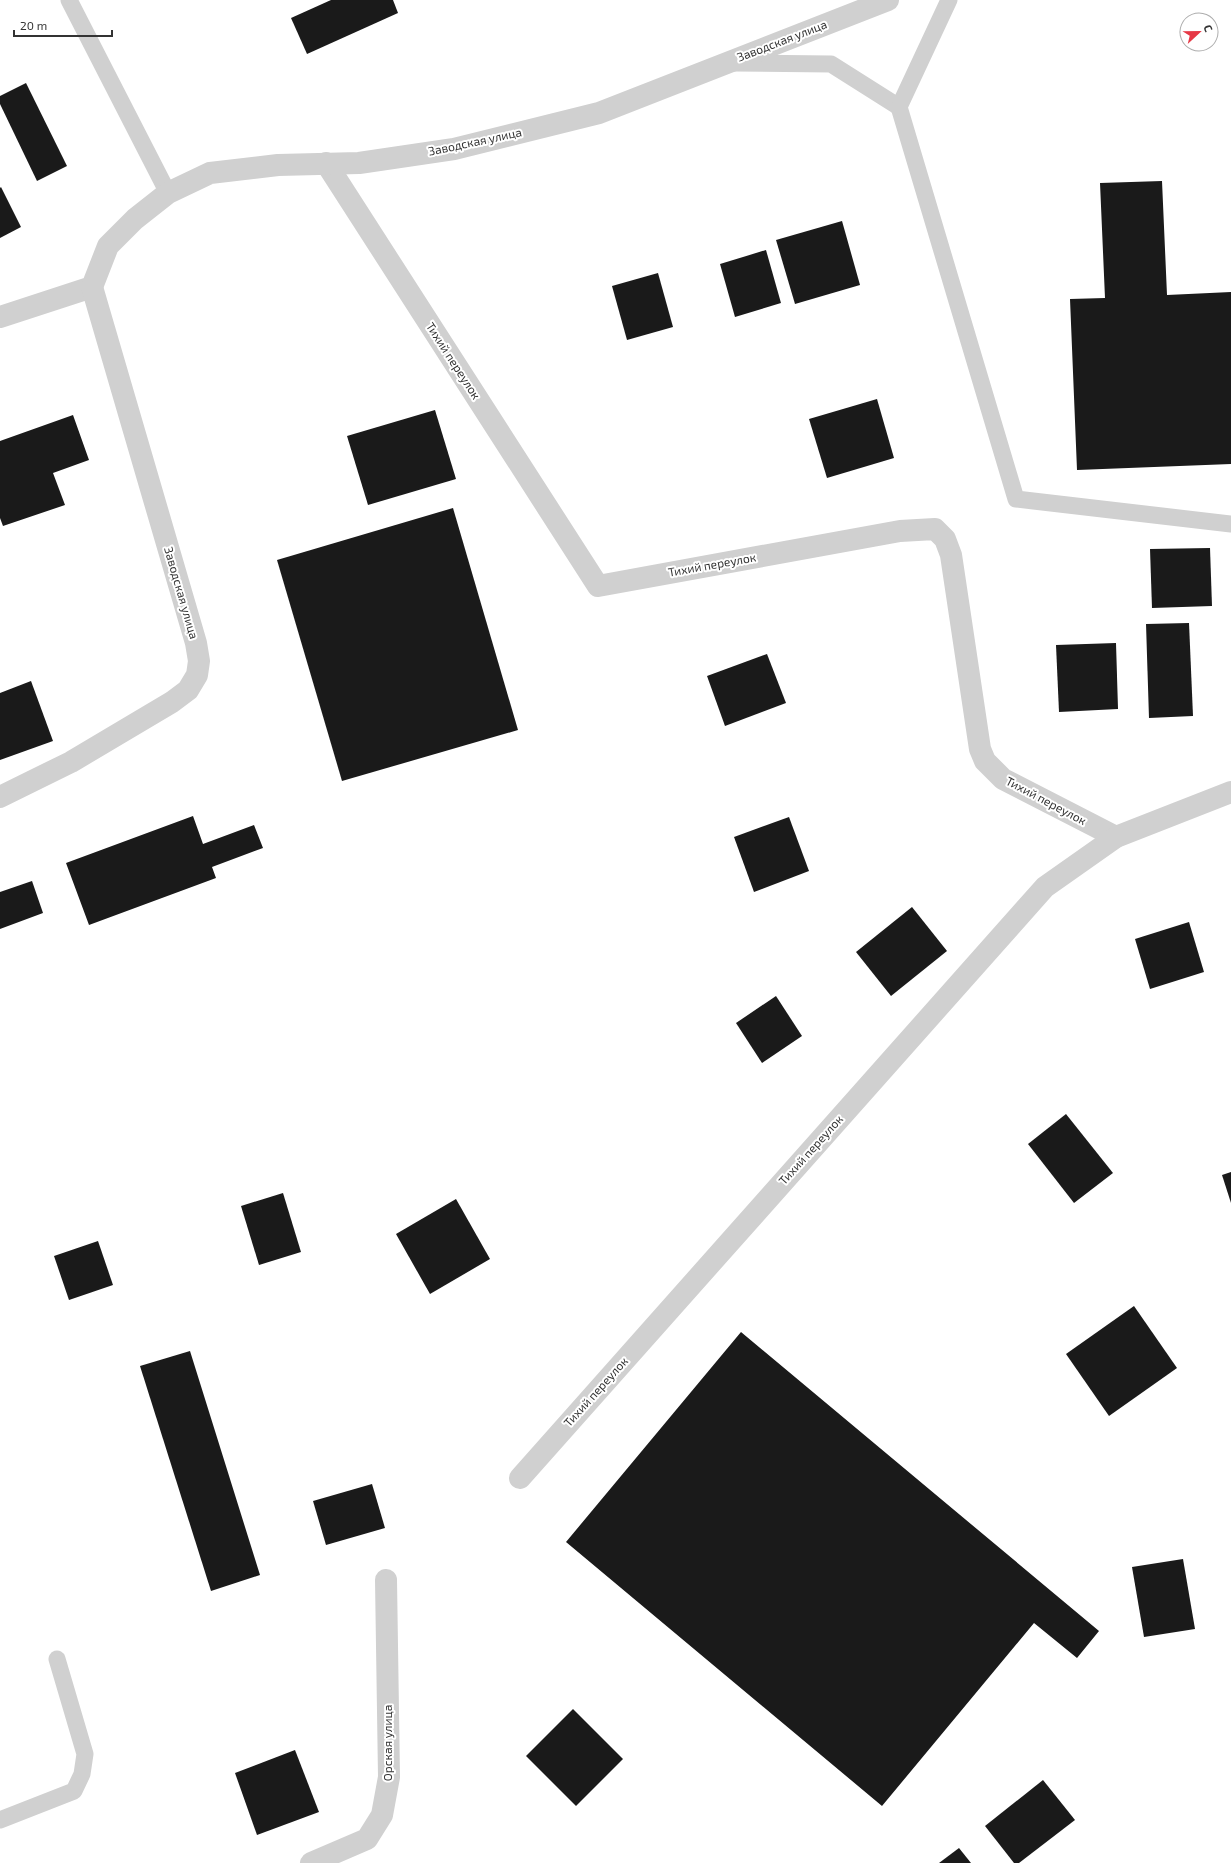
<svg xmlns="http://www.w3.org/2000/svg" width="1231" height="1863" font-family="'Exo 2',sans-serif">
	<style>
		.building { fill: #1a1a1a }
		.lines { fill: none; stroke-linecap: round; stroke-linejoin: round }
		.service { stroke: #d0d0d0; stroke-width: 17 }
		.minor { stroke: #d0d0d0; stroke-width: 22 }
		.labels { text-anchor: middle; stroke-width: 4; stroke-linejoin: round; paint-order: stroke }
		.street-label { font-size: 12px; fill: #333; stroke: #fff }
	</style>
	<rect width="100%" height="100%" fill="#fff"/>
	<g class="building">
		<polygon points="331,0 393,0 398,13 307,54 291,18"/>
		<polygon points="26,83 67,166 37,181 0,104 0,96"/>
		<polygon points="1162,181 1167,295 1231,292 1231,464 1077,470 1070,299 1105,298 1100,183"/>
		<polygon points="1,187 21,227 0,238 0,188"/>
		<polygon points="842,221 860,285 795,304 776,240"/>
		<polygon points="766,250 781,303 735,317 720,264"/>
		<polygon points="658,273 673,327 627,340 612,286"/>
		<polygon points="877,399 894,458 827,478 809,419"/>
		<polygon points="435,410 456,479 368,505 347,436"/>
		<polygon points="73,415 89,460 53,473 65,505 3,526 0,518 0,441"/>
		<polygon points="453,508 518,730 342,781 277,560"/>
		<polygon points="1210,548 1212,606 1152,608 1150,549"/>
		<polygon points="1189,623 1193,716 1149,718 1146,624"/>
		<polygon points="1116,643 1118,709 1059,712 1056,645"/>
		<polygon points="767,654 786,703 725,726 707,676"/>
		<polygon points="31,681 53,741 0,760 0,693"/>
		<polygon points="193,816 203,844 254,825 263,848 212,867 216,878 89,925 66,863"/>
		<polygon points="789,817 809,871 754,892 734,837"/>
		<polygon points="32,881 43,913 0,929 0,892"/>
		<polygon points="912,907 947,951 891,996 856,952"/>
		<polygon points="1189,922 1204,972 1150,989 1135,939"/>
		<polygon points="776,996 802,1036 762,1063 736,1023"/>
		<polygon points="1066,1114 1113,1173 1074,1203 1028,1144"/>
		<polygon points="1231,1172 1231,1203 1222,1175"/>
		<polygon points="283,1193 301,1252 259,1265 241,1206"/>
		<polygon points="456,1199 490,1259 430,1294 396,1234"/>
		<polygon points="98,1241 113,1285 69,1300 54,1256"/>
		<polygon points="1134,1306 1177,1368 1109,1416 1066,1354"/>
		<polygon points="741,1332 1099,1631 1077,1658 1034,1623 882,1806 566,1542"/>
		<polygon points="190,1351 260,1575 211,1591 140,1366"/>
		<polygon points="372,1484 385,1528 326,1545 313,1501"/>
		<polygon points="1183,1559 1195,1629 1144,1637 1132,1567"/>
		<polygon points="573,1709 623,1759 576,1806 526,1756"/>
		<polygon points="295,1750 319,1812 257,1835 235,1773"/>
		<polygon points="1043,1780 1075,1820 1019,1863 1014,1863 985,1826"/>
		<polygon points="959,1848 971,1863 939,1863"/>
	</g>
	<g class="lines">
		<g class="service">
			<polyline points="69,0 168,193"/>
			<polyline points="734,63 831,64 899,107 949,0"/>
			<polyline points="899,107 1016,499 1231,524"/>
			<polyline points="0,1820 74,1791 82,1774 85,1754 57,1659"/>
		</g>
		<g class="minor">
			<polyline points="326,163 598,586 900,531 935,529 945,539 951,555 980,749 985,761 1003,779 1116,837"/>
			<polyline points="0,317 92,287 108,246 135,219 168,193 210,173 278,165 359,163 454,149 599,113 888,0"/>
			<polyline points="0,797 71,762 172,702 188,690 197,675 199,661 196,643 92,287"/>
			<polyline points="520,1478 1045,887 1116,837 1231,792"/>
			<polyline points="311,1863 367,1839 382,1815 389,1777 386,1580"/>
		</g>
	</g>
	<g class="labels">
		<g class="street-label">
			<text transform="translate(782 41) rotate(-21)" y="4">Заводская улица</text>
			<text transform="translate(475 142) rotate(-12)" y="4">Заводская улица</text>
			<text transform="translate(453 361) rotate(57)" y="4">Тихий переулок</text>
			<text transform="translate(712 565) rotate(-10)" y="4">Тихий переулок</text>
			<text transform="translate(181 593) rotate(74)" y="4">Заводская улица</text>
			<text transform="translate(1046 801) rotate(28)" y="4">Тихий переулок</text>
			<text transform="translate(811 1150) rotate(-48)" y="4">Тихий переулок</text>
			<text transform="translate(596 1392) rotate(-48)" y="4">Тихий переулок</text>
			<text transform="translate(388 1743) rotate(-90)" y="4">Орская улица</text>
		</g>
	</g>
	<g transform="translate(1199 32) rotate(68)"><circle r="19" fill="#ffffff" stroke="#adadad"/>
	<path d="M0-3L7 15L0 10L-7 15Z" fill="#e63946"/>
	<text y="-6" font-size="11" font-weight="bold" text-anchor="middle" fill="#333333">С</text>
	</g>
	<path d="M14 30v6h98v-6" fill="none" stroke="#333333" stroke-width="2"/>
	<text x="20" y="30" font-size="12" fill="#333333" stroke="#ffffff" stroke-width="3" paint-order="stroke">20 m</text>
</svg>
